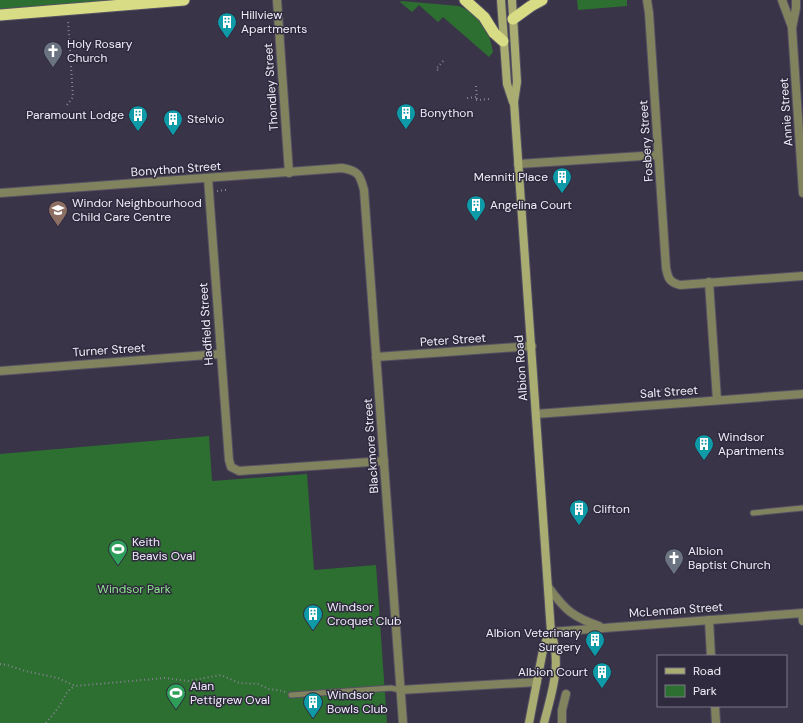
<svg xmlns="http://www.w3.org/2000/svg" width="803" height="723" font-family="'DM Sans',sans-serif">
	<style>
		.green { fill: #2d6f30 }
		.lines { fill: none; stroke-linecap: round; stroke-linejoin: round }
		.service-casing { stroke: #565264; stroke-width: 7 }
		.minor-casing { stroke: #565264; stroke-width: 10 }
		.tertiary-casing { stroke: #565264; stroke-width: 10 }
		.secondary-casing { stroke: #565264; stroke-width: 10 }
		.trunk-casing { stroke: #565264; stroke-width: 13 }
		.path { stroke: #878394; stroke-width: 2; stroke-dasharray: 1 3; stroke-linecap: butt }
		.service { stroke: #81835e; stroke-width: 5 }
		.minor { stroke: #81835e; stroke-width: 8 }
		.tertiary { stroke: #81835e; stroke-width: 8 }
		.secondary { stroke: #aaad71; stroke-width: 8 }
		.trunk { stroke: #d8dc85; stroke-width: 11 }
		.labels { text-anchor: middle; stroke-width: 3; stroke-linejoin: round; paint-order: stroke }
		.poi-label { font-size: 12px; fill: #f0eefa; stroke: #2f2a3d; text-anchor: start }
		.street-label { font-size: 12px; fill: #f0eefa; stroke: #2f2a3d }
		.park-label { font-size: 12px; fill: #8ce58c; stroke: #2f2a3d }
	</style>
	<rect width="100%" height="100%" fill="#393448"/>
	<g class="green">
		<polygon points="0,0 127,0 0,9"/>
		<polygon points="577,0 627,0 627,6 578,10"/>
		<path d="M401 1 459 6C480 15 489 29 493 52L489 57 443 17 438 22 419 5 412 12 400 2Z"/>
		<polygon points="209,436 212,481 307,474 314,570 376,565 387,723 0,723 0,454"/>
	</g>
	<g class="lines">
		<g class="service-casing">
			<g id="service">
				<polyline points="753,513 803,508"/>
				<polyline points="291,695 391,688 400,690"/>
			</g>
		</g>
		<g class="minor-casing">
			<g id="minor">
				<polyline points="277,0 289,173"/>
				<path d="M647 0 649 13 666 268C668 278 669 282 680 285L803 276"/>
				<polyline points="782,0 792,27"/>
				<polyline points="796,0 796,8 792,28 803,193"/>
				<polyline points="518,164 658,155"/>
				<polyline points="208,178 229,460 231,467 239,471 384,461"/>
				<path d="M0 193 342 168C359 171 360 175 364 190L403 723"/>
				<polyline points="709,282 717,400"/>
				<polyline points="376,357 532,346"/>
				<polyline points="0,371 220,354"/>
				<polyline points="536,414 803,394"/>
				<polyline points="802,613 803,621"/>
				<polyline points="709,620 711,656"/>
				<polyline points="400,690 537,682"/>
				<polyline points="715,706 716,723"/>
				<polyline points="562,723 562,710 566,694"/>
			</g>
		</g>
		<g class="tertiary-casing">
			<g id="tertiary">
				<path d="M549 588C565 610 573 617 599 626"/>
				<polyline points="551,632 803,613"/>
			</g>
		</g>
		<g class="secondary-casing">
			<g id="secondary">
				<polyline points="501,0 507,84 513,102"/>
				<path d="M512 0 517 82 514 102 551 632C562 665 552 691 544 723"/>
				<polyline points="529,723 543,650 547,638 551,632"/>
			</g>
		</g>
		<g class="trunk-casing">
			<g id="trunk">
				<polyline points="465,0 484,17 494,33 503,41"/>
				<polyline points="0,15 184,0"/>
				<polyline points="513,19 531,6 542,0"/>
			</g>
		</g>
		<g class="path">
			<polyline points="438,70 436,69 445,59"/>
			<polyline points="476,86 477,100"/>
			<polyline points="467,98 477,97"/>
			<polyline points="476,100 490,99"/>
			<polyline points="67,105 73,97 68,20"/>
			<polyline points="217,191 226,190"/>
			<polyline points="645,391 678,389"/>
			<polyline points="0,664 7,665 25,671 58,678 75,686 165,678 188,681 221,675 239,683 259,684 268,689 278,690 285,692"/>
			<path d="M46 723C51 717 56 711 60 705 65 696 66 691 75 686"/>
		</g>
		<use href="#service" class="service"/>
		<use href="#minor" class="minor"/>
		<use href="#tertiary" class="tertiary"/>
		<use href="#secondary" class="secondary"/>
		<use href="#trunk" class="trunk"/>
	</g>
	<defs>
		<g id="building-pin" transform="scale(1)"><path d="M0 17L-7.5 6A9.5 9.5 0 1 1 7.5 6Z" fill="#0f9aa8" stroke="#2f2a3d"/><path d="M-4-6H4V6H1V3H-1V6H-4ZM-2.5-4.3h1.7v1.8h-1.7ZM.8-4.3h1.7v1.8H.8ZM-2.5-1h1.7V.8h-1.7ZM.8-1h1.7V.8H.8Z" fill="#fff"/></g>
		<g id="church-pin" transform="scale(1)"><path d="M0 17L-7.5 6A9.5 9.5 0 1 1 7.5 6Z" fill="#6b7280" stroke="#2f2a3d"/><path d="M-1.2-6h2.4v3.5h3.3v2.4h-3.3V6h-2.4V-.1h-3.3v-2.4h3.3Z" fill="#fff"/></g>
		<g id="school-pin" transform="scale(1)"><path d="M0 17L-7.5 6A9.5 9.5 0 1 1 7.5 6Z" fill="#8d6e63" stroke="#2f2a3d"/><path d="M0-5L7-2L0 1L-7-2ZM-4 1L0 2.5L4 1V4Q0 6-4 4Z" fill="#fff"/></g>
		<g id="stadium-pin" transform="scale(1)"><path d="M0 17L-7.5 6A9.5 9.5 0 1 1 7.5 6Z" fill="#2e9e5b" stroke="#2f2a3d"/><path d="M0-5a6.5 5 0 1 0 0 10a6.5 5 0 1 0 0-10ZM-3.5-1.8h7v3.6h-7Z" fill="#fff"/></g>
	</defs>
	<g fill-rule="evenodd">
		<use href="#building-pin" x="227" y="22"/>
		<use href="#church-pin" x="53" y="51"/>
		<use href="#building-pin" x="406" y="113"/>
		<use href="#building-pin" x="138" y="115"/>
		<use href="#building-pin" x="173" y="119"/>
		<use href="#building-pin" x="562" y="177"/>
		<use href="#building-pin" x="476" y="205"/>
		<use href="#school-pin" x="58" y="210"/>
		<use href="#building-pin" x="704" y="444"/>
		<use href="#building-pin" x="579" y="509"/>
		<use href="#stadium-pin" x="118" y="549"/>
		<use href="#church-pin" x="674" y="558"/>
		<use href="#building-pin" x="313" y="614"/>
		<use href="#building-pin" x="595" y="640"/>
		<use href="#building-pin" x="602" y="672"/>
		<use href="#stadium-pin" x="176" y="693"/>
		<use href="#building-pin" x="313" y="702"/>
	</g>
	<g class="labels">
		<g class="poi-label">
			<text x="241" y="19">Hillview<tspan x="241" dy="14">Apartments</tspan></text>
			<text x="67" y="48">Holy Rosary<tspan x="67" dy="14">Church</tspan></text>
			<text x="420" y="117">Bonython</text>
			<text x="124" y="119" text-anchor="end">Paramount Lodge</text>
			<text x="187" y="123">Stelvio</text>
			<text x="548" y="181" text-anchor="end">Menniti Place</text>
			<text x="72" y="207">Windor Neighbourhood<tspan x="72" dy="14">Child Care Centre</tspan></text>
			<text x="490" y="209">Angelina Court</text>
			<text x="718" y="441">Windsor<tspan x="718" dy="14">Apartments</tspan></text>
			<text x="593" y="513">Clifton</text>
			<text x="132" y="546">Keith<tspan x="132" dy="14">Beavis Oval</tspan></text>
			<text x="688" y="555">Albion<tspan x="688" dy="14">Baptist Church</tspan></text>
			<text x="327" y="611">Windsor<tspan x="327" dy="14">Croquet Club</tspan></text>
			<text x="581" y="637" text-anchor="end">Albion Veterinary<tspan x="581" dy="14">Surgery</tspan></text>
			<text x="588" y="676" text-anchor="end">Albion Court</text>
			<text x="190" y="690">Alan<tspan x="190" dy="14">Pettigrew Oval</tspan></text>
			<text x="327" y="699">Windsor<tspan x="327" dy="14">Bowls Club</tspan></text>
		</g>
		<g class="street-label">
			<text transform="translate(271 87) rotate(-94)" y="4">Thondley Street</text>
			<text transform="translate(786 112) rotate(-94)" y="4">Annie Street</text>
			<text transform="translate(646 141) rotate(-94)" y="4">Fosbery Street</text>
			<text transform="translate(176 169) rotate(-4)" y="4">Bonython Street</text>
			<text transform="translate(206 324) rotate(-94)" y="4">Hadfield Street</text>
			<text transform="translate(453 340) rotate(-4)" y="4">Peter Street</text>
			<text transform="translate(109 350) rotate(-4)" y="4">Turner Street</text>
			<text transform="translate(521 368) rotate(-94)" y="4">Albion Road</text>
			<text transform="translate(669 392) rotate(-4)" y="4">Salt Street</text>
			<text transform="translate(371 446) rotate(-94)" y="4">Blackmore Street</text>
			<text transform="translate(676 610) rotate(-4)" y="4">McLennan Street</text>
		</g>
		<g class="park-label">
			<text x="134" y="593">Windsor Park</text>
		</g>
	</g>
	<rect x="657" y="655" width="130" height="52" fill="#2f2a3d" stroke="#7c7889"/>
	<rect x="665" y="668" width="20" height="6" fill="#aaad71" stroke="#7c7889"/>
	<text x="693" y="675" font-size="12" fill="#f0eefa">Road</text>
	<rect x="665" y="685" width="20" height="12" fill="#2d6f30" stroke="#7c7889"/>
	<text x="693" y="695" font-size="12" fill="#f0eefa">Park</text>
</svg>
